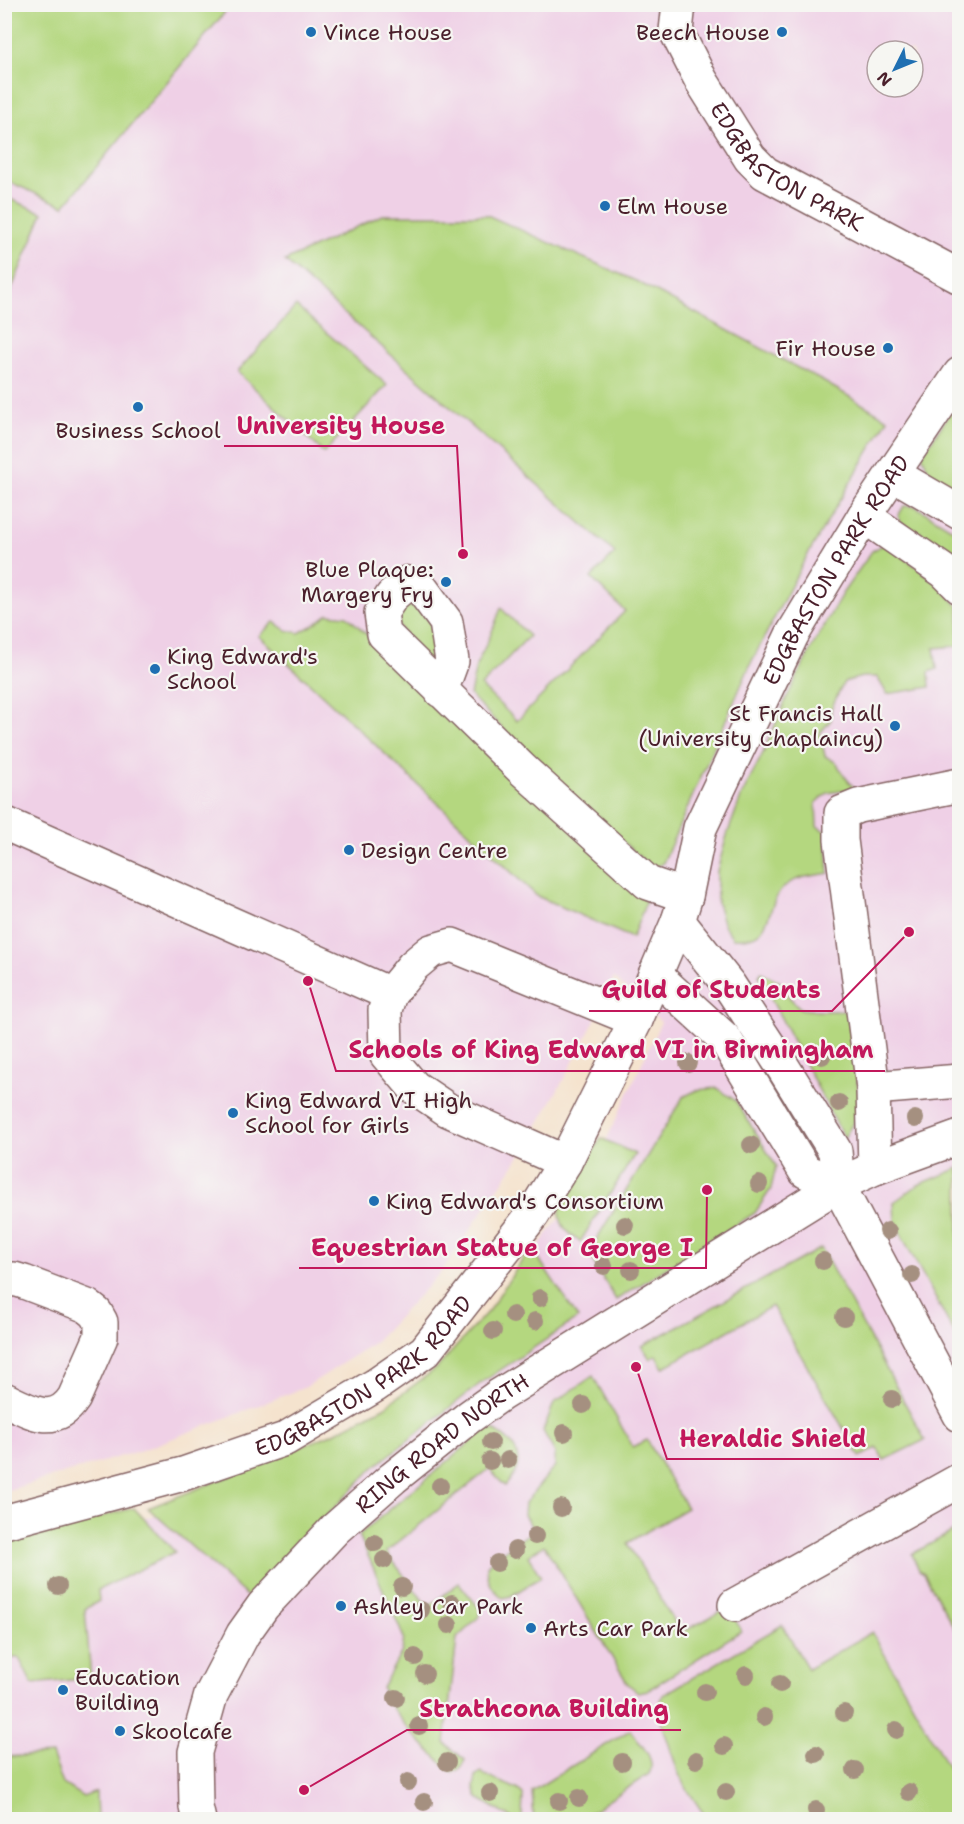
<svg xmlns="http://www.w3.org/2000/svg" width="964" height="1824" font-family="'Shantell Sans',sans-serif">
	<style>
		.built { fill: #efd0e6; fill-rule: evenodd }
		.green { fill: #b4d77f; stroke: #7f7b55; stroke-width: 1.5 }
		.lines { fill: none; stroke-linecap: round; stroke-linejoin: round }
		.minor-casing { stroke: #866464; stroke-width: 36 }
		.minor { stroke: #fff; stroke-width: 33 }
		.tree { fill: #a59080 }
		.poi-dot { fill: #1f6fb2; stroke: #f6f6f2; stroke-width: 2 }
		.labels { text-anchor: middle; stroke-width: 4.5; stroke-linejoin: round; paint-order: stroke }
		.poi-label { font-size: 22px; fill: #4a1f2b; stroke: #f6f6f2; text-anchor: start }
		.street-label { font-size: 22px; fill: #4a1f2b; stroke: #f6f6f2 }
		.leader { fill: none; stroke: #c2185b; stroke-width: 2 }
		.callout-dot { fill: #c2185b; stroke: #f6f6f2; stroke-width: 2 }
		.callout-label { font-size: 24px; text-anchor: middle; font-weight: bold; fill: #c2185b; stroke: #f6f6f2; stroke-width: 4.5; stroke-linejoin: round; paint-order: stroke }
	</style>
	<rect width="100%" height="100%" fill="#f6f6f2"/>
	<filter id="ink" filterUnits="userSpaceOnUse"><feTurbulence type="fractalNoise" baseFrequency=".0167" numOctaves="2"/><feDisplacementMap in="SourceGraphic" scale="12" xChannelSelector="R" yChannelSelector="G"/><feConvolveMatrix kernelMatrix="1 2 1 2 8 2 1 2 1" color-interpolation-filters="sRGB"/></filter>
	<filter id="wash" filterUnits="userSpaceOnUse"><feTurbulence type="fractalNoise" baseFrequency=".008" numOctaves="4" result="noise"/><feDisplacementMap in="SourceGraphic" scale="24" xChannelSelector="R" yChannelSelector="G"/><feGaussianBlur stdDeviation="1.35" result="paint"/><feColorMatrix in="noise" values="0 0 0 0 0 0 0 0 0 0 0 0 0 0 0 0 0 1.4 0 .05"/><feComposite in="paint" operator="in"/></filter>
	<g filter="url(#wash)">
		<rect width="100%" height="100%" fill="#f5e3ce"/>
		<path class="built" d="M5 5H959V1819H5L4 1558 76 1541 173 1509 277 1473 442 1372 587 1182 661 1022 614 978 593 1024 564 1079 518 1159 441 1272 375 1342 306 1387 145 1449 5 1491ZM877 51H913V87H877Z"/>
		<g class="green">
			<polygon points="5,4 231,4 231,5 64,206 5,180"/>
			<polygon points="5,197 43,213 5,305"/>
			<polygon points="382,215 487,215 638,282 826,383 888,419 804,561 751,663 663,863 653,869 536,763 470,695 476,666 491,634 501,608 529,636 481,686 517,721 625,611 591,578 615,553 285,261"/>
			<polygon points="296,306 387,385 324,453 237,372"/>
			<polygon points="959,400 959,493 930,473 922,455"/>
			<polygon points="904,506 915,506 959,533 959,571 901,522 898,516"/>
			<path d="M886 543 937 583 959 607V648L958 646 934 648 937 669 929 672 930 687 887 694 877 677H862L844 682 831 709V720L820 733 825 756 837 763 842 773 855 789 828 793 816 803 817 826 826 832 829 873C816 876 799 876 788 884 761 903 779 942 733 938L724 926 717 903V871L727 835 741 797 764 751 786 699 812 647 842 594 872 551Z"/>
			<polygon points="401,605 418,607 430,621 439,658 431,664 421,657 389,613"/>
			<polygon points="328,614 347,616 608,859 646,902 632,938 537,896 259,636 274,622 286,630 299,633 313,625"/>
			<polygon points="761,972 779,981 789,997 801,1009 819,1011 848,1011 861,1110 844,1138 759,976"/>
			<polygon points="717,1088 736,1101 776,1166 771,1189 755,1213 616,1300 588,1253 683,1097 697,1090"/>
			<path d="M601 1138 635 1154 580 1242C568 1232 558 1226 560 1208Z"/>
			<polygon points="959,1168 959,1342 895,1223 894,1202 918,1185"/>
			<polygon points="531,1247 578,1318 481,1383 373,1468 248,1597 148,1508 240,1472 334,1433 384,1407 437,1368 489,1310"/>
			<polygon points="821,1248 925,1440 884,1460 877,1448 860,1457 772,1306 663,1368 656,1355 650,1359 642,1346"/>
			<path d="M593 1376 633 1447 647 1440 687 1508 627 1543 681 1633 729 1607 741 1631 648 1690 638 1692 628 1684 544 1545 528 1556 541 1577 511 1596 503 1598C490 1587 488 1583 487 1566L494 1558 534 1530 524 1515 525 1503 555 1466V1453L543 1431 554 1403Z"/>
			<path d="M492 1429C508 1438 523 1450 516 1470 514 1476 509 1481 505 1486L489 1469 386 1552 428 1607 459 1583 480 1609 479 1617 457 1638 445 1743 465 1760 460 1769 453 1772 449 1770C425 1745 394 1720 382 1688L402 1651 404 1638 359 1535 484 1431Z"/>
			<polygon points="134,1508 175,1552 98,1590 99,1601 85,1609 91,1678 32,1684 19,1658 5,1658 5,1541"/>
			<polygon points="959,1528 959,1637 924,1573 919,1570 912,1554"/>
			<polygon points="782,1625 808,1669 872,1632 959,1787 959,1819 707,1819 683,1783 678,1772 658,1711 663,1695"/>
			<path d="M630 1730C638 1742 658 1759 649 1774L580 1819H534L532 1791Z"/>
			<polygon points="52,1754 63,1784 83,1797 96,1792 97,1819 5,1819 5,1757"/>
			<path d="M481 1772C494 1783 512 1783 523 1794L522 1819H513L478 1798 474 1788 476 1776Z"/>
		</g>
	</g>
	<g filter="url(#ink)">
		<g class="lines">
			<g class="minor-casing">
				<g id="minor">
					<path id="s1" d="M679 4 676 31 701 80 750 158 765 173 960 277"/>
					<polyline points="893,474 960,513"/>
					<polyline points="864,516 945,572 960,587"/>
					<polyline points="441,691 452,661 446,622 421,588 407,583 392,596 381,613 384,634 523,770 648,883 686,896"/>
					<polyline points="4,823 390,994"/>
					<polyline points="678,921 729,985 781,1064 835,1151 838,1185"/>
					<polyline points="655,975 725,1039 805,1171 838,1185 960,1415"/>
					<polyline points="873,1088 960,1081"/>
					<polyline points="565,1162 448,1110 414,1087 386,1054 385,1010 390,994 413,966 431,951 452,945 636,1020"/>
					<polyline points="875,1168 873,1088 841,840 841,813 858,806 960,785"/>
					<path d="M4 1281 14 1279 24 1282 87 1306 96 1313 101 1322V1337L74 1398C54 1428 30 1411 4 1399"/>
					<path id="s2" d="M4 1522 183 1474 285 1439 376 1385 425 1351 533 1214 565 1162 636 1020 678 921 686 896 700 828 792 635 864 516 960 374"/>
					<polyline points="735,1605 960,1480"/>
					<path id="s3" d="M199 1820 196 1807 195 1752 211 1695 243 1634 263 1606 335 1529 393 1478 469 1417 500 1395 838 1185 875 1168 960 1137"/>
				</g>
			</g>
			<use href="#minor" class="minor"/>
		</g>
		<g class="tree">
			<circle cx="822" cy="1056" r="9"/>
			<circle cx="688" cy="1063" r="9"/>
			<circle cx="839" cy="1103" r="9"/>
			<circle cx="915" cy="1119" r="9"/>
			<circle cx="751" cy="1145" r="9"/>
			<circle cx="759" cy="1184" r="9"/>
			<circle cx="625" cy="1225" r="9"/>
			<circle cx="888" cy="1231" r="9"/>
			<circle cx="823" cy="1261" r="9"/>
			<circle cx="604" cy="1266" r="9"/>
			<circle cx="631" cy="1270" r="9"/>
			<circle cx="912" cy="1275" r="9"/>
			<circle cx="540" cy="1298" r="9"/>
			<circle cx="513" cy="1315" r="9"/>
			<circle cx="844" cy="1317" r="9"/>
			<circle cx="535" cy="1321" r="9"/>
			<circle cx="493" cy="1331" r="9"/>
			<circle cx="892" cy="1399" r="9"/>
			<circle cx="583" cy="1405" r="9"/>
			<circle cx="564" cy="1433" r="9"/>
			<circle cx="491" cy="1442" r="9"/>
			<circle cx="508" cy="1460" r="9"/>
			<circle cx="490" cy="1461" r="9"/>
			<circle cx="440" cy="1486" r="9"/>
			<circle cx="561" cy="1508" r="9"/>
			<circle cx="535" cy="1536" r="9"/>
			<circle cx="375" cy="1543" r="9"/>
			<circle cx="515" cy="1550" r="9"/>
			<circle cx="384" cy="1560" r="9"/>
			<circle cx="497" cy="1563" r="9"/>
			<circle cx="58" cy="1586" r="9"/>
			<circle cx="402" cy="1587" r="9"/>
			<circle cx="452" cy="1603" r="9"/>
			<circle cx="421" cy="1610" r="9"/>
			<circle cx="449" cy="1625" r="9"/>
			<circle cx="415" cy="1657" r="9"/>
			<circle cx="425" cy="1674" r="9"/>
			<circle cx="746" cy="1675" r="9"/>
			<circle cx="780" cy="1684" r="9"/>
			<circle cx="705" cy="1692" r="9"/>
			<circle cx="396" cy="1698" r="9"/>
			<circle cx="844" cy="1713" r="9"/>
			<circle cx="764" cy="1717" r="9"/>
			<circle cx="419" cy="1726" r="9"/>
			<circle cx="896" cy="1730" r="9"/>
			<circle cx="724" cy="1746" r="9"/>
			<circle cx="816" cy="1754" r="9"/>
			<circle cx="696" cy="1760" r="9"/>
			<circle cx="447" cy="1762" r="9"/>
			<circle cx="622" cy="1762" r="9"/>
			<circle cx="855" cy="1770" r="9"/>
			<circle cx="408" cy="1782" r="9"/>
			<circle cx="726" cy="1792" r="9"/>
			<circle cx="909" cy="1792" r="9"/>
			<circle cx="490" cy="1793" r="9"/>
			<circle cx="579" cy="1798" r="9"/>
			<circle cx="559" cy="1801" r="9"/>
			<circle cx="424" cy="1802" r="9"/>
			<circle cx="816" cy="1810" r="9"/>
		</g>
	</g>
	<g class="poi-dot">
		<circle cx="311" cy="32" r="6"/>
		<circle cx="782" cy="32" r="6"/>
		<circle cx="605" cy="206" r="6"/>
		<circle cx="888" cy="348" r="6"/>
		<circle cx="138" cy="407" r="6"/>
		<circle cx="446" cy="582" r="6"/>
		<circle cx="155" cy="669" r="6"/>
		<circle cx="895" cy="726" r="6"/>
		<circle cx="349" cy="850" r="6"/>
		<circle cx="233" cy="1113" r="6"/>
		<circle cx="374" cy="1201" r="6"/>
		<circle cx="341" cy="1606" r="6"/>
		<circle cx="531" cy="1628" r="6"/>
		<circle cx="63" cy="1690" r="6"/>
		<circle cx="120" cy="1731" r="6"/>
	</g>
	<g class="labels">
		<g class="poi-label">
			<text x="323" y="40">Vince House</text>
			<text x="770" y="40" text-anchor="end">Beech House</text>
			<text x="617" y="214">Elm House</text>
			<text x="876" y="356" text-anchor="end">Fir House</text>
			<text x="138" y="438" text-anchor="middle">Business School</text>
			<text x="434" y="577" text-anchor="end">Blue Plaque:<tspan x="434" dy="25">Margery Fry</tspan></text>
			<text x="167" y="664">King Edward's<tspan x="167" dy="25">School</tspan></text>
			<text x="883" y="721" text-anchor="end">St Francis Hall<tspan x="883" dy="25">(University Chaplaincy)</tspan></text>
			<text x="361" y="858">Design Centre</text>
			<text x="245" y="1108">King Edward VI High<tspan x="245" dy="25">School for Girls</tspan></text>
			<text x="386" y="1209">King Edward's Consortium</text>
			<text x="353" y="1614">Ashley Car Park</text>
			<text x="543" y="1636">Arts Car Park</text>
			<text x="75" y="1685">Education<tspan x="75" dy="25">Building</tspan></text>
			<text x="132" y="1739">Skoolcafe</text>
		</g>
		<g class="street-label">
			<text dy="8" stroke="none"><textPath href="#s1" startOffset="208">EDGBASTON PARK</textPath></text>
			<text dy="8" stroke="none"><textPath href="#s2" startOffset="1348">EDGBASTON PARK ROAD</textPath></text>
			<text dy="8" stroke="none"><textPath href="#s2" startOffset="394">EDGBASTON PARK ROAD</textPath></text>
			<text dy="8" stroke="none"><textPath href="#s3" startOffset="474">RING ROAD NORTH</textPath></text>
		</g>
	</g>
	<path class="leader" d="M463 554L457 446H224M909 932L832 1011H589M308 981L336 1071H885M707 1190L706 1268H299M636 1367L667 1459H879M304 1790L407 1730H681"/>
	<g class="callout-dot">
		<circle cx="463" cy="554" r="6"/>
		<circle cx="909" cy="932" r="6"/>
		<circle cx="308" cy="981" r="6"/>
		<circle cx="707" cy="1190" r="6"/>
		<circle cx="636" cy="1367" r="6"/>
		<circle cx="304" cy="1790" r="6"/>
	</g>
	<g class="callout-label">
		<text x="341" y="434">University House</text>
		<text x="711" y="998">Guild of Students</text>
		<text x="611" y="1058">Schools of King Edward VI in Birmingham</text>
		<text x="502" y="1256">Equestrian Statue of George I</text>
		<text x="773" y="1447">Heraldic Shield</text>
		<text x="544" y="1717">Strathcona Building</text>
	</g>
	<rect width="964" height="1824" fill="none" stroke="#f6f6f2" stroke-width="24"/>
	<g transform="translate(895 69) rotate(227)"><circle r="28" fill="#f6f6f2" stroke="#b1a0a2" stroke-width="1.5"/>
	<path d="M0-4.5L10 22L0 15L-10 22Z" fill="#1f6fb2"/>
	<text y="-9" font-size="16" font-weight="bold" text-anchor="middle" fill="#4a1f2b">N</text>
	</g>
</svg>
